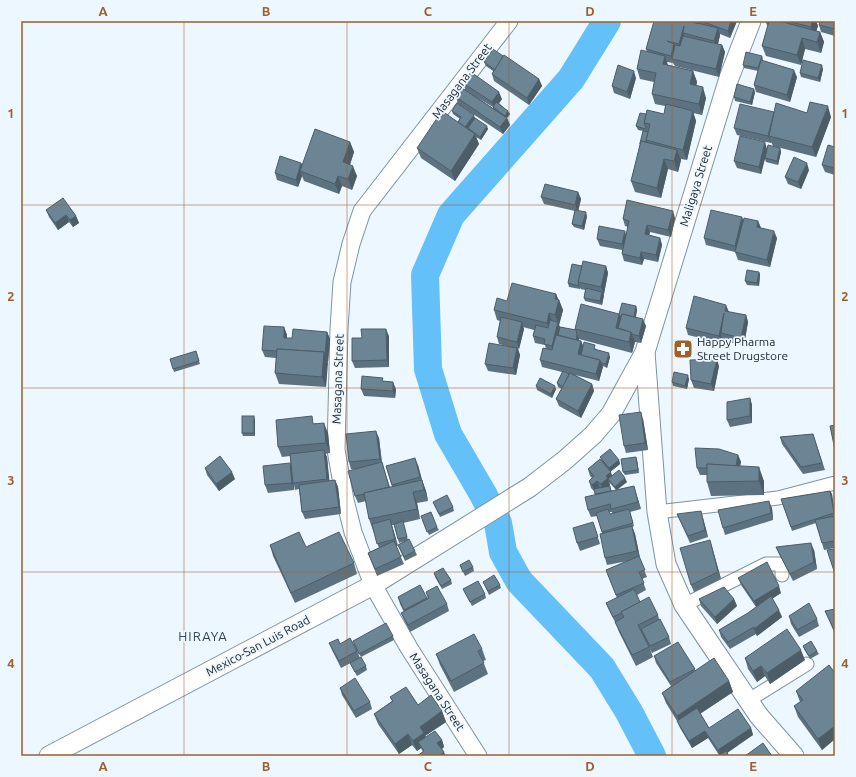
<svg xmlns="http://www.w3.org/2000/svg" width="856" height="777" font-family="Ubuntu,sans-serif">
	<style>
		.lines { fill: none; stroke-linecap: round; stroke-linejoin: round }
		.river { stroke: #63c0f8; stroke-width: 28 }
		.minor-casing { stroke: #7b94a4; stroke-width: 15 }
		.tertiary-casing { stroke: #7b94a4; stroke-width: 19 }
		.secondary-casing { stroke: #7b94a4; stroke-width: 21 }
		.minor { stroke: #fff; stroke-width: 13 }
		.tertiary { stroke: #fff; stroke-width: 17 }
		.secondary { stroke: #fff; stroke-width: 19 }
		.wall { fill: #5d7280; fill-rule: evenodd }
		.shaded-wall { fill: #4c5d68 }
		.building { fill: #6c8595; stroke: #4c5d68 }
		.grid { fill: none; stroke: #9f5f29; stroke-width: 1; stroke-opacity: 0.55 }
		.labels { text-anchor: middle; stroke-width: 3.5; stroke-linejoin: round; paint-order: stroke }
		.street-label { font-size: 12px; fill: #182229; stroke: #edf7ff }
		.poi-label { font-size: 12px; fill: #182229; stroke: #edf7ff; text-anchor: start }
		.neighbourhood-label { font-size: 13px; letter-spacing: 1px; fill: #304755; stroke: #edf7ff }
		.neatline { fill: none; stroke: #9f5f29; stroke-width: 1.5 }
		.grid-label { font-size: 13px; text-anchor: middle; font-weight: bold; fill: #9f5f29 }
	</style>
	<rect width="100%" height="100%" fill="#edf7ff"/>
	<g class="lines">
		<polyline class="river" points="607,21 571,79 451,215 425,275 428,369 448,434 483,494 498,523 503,552 519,581 602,668 629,712 652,756"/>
		<g class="minor-casing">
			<g id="minor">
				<polyline points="657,512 778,498 835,483"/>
				<polyline points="684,605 766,564 779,564 782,569 782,575"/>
				<polyline points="749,700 807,664"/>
			</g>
		</g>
		<g class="tertiary-casing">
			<polyline id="tertiary" points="478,756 409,648 373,585 353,532 345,500 336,450 339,329 342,282 351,244 362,211 509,21"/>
		</g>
		<g class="secondary-casing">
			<g id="secondary">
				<polyline points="645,352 657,512 666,564 684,605 759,716 794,756"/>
				<polyline points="49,756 373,585 530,487 565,460 593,435 611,414 645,352 729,78 751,21"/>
			</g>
		</g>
		<use href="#minor" class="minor"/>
		<use href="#tertiary" class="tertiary"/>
		<use href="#secondary" class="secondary"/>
	</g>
	<g class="wall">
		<polygon points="737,21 730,38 720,34 720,35 718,44 722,45 725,52 719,77 675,66 673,63 667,62 668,65 693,71 697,82 696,86 706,98 702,115 693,113 696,121 687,160 681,159 681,160 678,172 668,169 661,198 635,192 631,181 643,131 638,130 636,126 646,114 664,114 665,106 655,104 652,94 654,82 640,79 637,69 647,52 646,49 667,22"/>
		<polygon points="765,21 816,21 818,26 816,31 820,32 824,42 821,53 805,49 801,65 766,56 762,46 768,25 767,25"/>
		<polygon points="835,21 835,36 821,32 819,25"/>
		<polygon points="762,56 763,59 762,61 797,77 790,102 756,92 754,85 758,71 744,68 743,65"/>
		<polygon points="484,62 539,79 542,86 529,105 494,81 492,74 493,71 486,66"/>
		<polygon points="823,69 820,82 801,77 800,73"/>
		<polygon points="636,78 630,99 614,93 612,86"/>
		<path d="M463 83 502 99 499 103 510 114 507 118 510 125 503 134 458 104 456 97 465 89ZM476 97 493 107V108Z"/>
		<polygon points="755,92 752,105 735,101 734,97"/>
		<polygon points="452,111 475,118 488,129 481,140 476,137 479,144 455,181 421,158 417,148 458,122 460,119 453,114"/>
		<polygon points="774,112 807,113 831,117 816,157 773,146 771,142 771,143 737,135 734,128"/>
		<polygon points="350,142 354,152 350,165 357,176 352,190 342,186 339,194 304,181 302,176 298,187 277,180 275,173 301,163 302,165"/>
		<polygon points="835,147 835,175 825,172 822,165"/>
		<polygon points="780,148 781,152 778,165 766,162 765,159 761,174 737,168 734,161 767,149"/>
		<polygon points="809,170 801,189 788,184 785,177"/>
		<polygon points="578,192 581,199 578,211 587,216 584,230 574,227 572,224 575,211 544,204 541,197"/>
		<polygon points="46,210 76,216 79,223 73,227 69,222 58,230 49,217"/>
		<polygon points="675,218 671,237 650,232 649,235 660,238 662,245 658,262 644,259 642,265 624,261 622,254 622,250 600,246 597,239 626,235 628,227 625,226 623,219"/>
		<polygon points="743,220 758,221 761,228 777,238 770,267 738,260 735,252 706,245 704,238"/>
		<polygon points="582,266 606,266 608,273 604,294 603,294 604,295 602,305 585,301 584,298 585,290 581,289 580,288 580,289 569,287 568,283"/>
		<polygon points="759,272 760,275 759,286 747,285 745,281"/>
		<polygon points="556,294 558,299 559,300 563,310 559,325 560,327 576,330 575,329 619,314 636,306 637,310 636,317 646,326 641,343 635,342 632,353 579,339 578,340 581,341 583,346 597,349 596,350 610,357 607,368 603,366 599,381 575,375 592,384 594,391 581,418 559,406 556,399 562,389 558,387 557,383 562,372 542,367 540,360 546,349 545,345 535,343 533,336 534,330 523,327 524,329 519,349 518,348 520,355 516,375 488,371 485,364 510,347 499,344 497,337 500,321 497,320 494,310 507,301"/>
		<polygon points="729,312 746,315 748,322 744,345 723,341 722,338 721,343 688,335 686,328"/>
		<polygon points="284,327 287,335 287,338 292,338 327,332 330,339 328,362 327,362 326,387 279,384 275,373 276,358 265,357 262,350"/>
		<polygon points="389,336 389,367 355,368 352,361 362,338"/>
		<polygon points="196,351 200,364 174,372 173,369"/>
		<polygon points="719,366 714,391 694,388 691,380"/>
		<polygon points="689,379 687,389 673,386 672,382"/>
		<polygon points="384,381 396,389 395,398 364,396 361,389"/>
		<polygon points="536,386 556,389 552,398 537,390"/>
		<polygon points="750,398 752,405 752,423 730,427 727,420"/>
		<polygon points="643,419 648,450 626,453 624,446"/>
		<polygon points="255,420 255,436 243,436 242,433"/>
		<polygon points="315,423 328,433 330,453 325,454 327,457 329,481 335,480 338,487 341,514 305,519 302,512 299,489 295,490 294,485 294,490 268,493 265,485 290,463 291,467 290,456 282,457 278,447"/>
		<polygon points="813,434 825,470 803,474 782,444 780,437"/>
		<polygon points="379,438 382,462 384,469 390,487 392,487 386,466 418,465 422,480 426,491 428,501 417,503 420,519 403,523 408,540 415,551 417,555 405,561 398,545 405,541 399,543 394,525 392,525 398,546 396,546 404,564 377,576 368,553 379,548 369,519 366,501 358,503 355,496 356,469 351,469 349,462"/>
		<polygon points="738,455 741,462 740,466 764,481 764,495 711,496 707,482 707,475 700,475 697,468"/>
		<path d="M600 457 619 460 620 464 610 472 612 476 627 482 617 490 634 486 636 493 641 509 630 512 634 526 632 527 635 534 640 558H639L647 577 642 579 646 590 637 595 640 602 658 615 659 619 669 637 671 644 652 653 650 649 653 657 636 666 619 632 616 624 609 610 606 603 617 598 606 570 628 561 607 565 605 558 602 533 597 516 591 517 588 510 595 494V492L591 488 589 481 592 478 590 476 588 469 602 461ZM609 482 616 490 612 491 609 487 610 485ZM609 512H612V514H610Z"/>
		<polygon points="637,460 639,473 625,475 623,472"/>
		<polygon points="205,468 235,479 219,491 207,475"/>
		<polygon points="830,491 832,494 835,516 835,548 824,550 816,523 792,531 781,499"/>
		<polygon points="433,502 453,507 454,511 440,517"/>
		<polygon points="772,508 773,520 725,535 723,528"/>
		<polygon points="677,514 703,518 708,537 690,543 680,521"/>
		<polygon points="422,520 437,527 439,530 429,535"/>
		<polygon points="593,522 600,544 580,551 577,543"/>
		<polygon points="710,540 712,547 721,579 694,592 691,585"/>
		<polygon points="270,545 306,547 354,563 357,574 295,603 273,556"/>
		<polygon points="776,547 814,550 817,569 793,581 779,554"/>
		<polygon points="460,565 473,567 474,571 465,576"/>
		<polygon points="434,573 451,580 452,584 442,589 435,577"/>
		<polygon points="738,578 781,593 772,598 782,617 757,636 756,634 730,649 721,637 719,630 748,613 756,607 741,585"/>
		<polygon points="483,582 500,585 501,588 489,595"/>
		<polygon points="463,589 485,594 486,598 472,606"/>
		<polygon points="426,592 447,604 449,611 410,632 404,620 401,613 404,612 400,604 398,597 427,598 428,599"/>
		<polygon points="699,599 734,599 737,606 717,624 701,606"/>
		<polygon points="835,609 835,634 825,611"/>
		<polygon points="789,616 817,619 819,626 799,637 791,624"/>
		<polygon points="393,636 394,640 361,657 354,645"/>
		<polygon points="329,643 340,644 357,651 360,658 341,668 332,650"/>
		<polygon points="803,646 817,651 819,654 810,659 804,649"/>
		<polygon points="482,649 486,660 483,661 488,674 454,692 440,665 436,654"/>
		<polygon points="654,656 695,669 695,671 729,681 733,692 700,714 709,728 751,728 753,735 719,755 708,738 692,748 680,728 677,721 666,703 662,693 671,686 656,663"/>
		<polygon points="745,658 805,660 770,684 765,676 757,682 748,669"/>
		<polygon points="350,663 366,666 367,670 357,676"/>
		<polygon points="835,673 835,739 822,750 798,717 794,706 800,702 796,691"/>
		<polygon points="340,688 370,702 372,709 356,718 342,695"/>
		<polygon points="390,697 442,711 446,722 425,736 426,737 442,740 444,747 442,749 444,752 445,756 417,756 423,752 421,748 417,751 412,745 399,754 378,724 374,714 392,701"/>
	</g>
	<g class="shaded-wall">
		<polygon points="731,21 737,21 730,38 728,31"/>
		<polygon points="812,21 816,21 818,26 814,38 811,27"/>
		<polygon points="684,26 683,33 685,38 681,51 679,44"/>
		<polygon points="718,28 720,35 717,48 714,41"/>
		<polygon points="820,32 824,42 821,53 817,42"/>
		<polygon points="802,38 805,49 801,65 797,55"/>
		<polygon points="674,44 677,51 672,59 673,63 671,56"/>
		<polygon points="722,45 725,52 719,77 716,69"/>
		<polygon points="665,56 668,66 663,64"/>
		<polygon points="822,65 823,69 820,82 818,78"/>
		<polygon points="794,70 797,77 790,102 787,95"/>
		<polygon points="634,71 636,78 630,99 627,92"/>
		<polygon points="693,71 697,82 694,95 690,84"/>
		<polygon points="539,79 542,86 529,105 527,98"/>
		<polygon points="703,87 706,98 702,115 699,104"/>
		<polygon points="754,89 755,92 752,105 750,102"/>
		<polygon points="499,92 502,99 495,109 492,102"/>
		<polygon points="828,106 831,117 816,157 812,147"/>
		<polygon points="508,111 510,114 507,118 510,125 503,134 500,127 505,116"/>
		<polygon points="693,111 696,121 687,160 683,150"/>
		<polygon points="474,115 475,118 466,131 465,128"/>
		<polygon points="487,126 488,129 481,140 480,137"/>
		<polygon points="475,134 479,144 455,181 451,171"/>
		<polygon points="768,136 769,136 771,142 771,143"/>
		<polygon points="350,142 354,152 347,173 343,162"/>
		<polygon points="765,142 767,149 761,174 759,167"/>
		<polygon points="780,148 781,152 778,165 777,161"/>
		<polygon points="677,150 681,160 678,172 674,161"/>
		<polygon points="664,159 668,169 661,198 657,188"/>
		<polygon points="301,163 304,170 300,171 302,176 298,187 296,180"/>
		<polygon points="807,163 809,170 801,189 798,182"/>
		<polygon points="353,166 357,176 352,190 348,179"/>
		<polygon points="338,176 342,186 339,194 335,184"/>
		<polygon points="578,192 581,199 578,212 575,205"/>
		<polygon points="673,211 675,218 671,237 668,230"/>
		<polygon points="586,212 587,216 584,230 582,226"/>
		<polygon points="66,215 69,222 58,230 55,223"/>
		<polygon points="76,216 79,223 73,227 70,220"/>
		<polygon points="742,217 745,224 738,253 735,246"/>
		<polygon points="758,221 761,228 757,227"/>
		<polygon points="647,225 650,232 648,241 645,234"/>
		<polygon points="625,231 627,238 625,251 622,244"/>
		<polygon points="774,231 777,238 770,267 767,260"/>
		<polygon points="660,238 662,245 658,262 656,255"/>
		<polygon points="641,252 644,259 642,265 640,258"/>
		<polygon points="606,266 608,273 604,294 601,287"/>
		<polygon points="759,272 760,275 759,286 757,283"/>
		<polygon points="602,292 604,295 602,305 600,301"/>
		<polygon points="556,294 559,301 559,300 563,310 559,325 561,329 555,353 552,346 558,323 555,315 555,299"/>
		<polygon points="726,305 729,312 725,311"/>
		<polygon points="636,306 637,310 634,323 633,320"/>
		<polygon points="549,313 553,324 551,334 547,323"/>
		<polygon points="724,313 721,333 722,338 721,343 719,336"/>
		<polygon points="619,314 623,324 621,332 616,328"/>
		<polygon points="746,315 748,322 744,345 741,338"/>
		<polygon points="643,319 646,326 641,343 639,336"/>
		<polygon points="522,322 524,329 519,349 517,342"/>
		<polygon points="284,327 287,335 286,345 284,338"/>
		<polygon points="386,329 389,336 389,367 387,360"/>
		<polygon points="327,332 330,339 328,362 325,355"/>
		<polygon points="631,332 635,342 632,353 629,342"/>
		<polygon points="577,335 579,339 577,346 575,342"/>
		<polygon points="581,341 584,348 581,358 578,354"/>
		<polygon points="517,348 520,355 516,375 513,368"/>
		<polygon points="324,352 328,363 326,387 322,377"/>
		<polygon points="609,353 610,357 607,368 606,364"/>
		<polygon points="717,359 719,366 714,391 711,384"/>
		<polygon points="600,360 603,367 599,381 596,374"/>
		<polygon points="688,375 689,379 687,389 685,386"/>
		<polygon points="393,382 396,389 395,398 393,391"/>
		<polygon points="592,384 594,391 581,418 578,411"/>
		<polygon points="555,386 556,389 552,398 551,394"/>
		<polygon points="750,398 752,405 752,423 750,416"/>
		<polygon points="641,412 643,419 648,450 645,443"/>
		<polygon points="254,416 255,420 255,436 254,433"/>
		<polygon points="324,423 328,433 330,453 326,443"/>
		<polygon points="376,431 379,438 382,466 380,459"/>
		<polygon points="324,450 327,457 330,486 327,479"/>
		<polygon points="738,455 741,462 738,474 736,467"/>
		<polygon points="636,457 637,460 639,473 638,470"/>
		<polygon points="415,458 418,465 423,484 420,477"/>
		<polygon points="619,460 620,464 610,472 609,468"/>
		<polygon points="290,463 292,470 293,483 294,490 292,483"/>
		<polygon points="759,467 764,481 764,495 759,481"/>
		<polygon points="232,472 235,479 219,491 216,484"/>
		<polygon points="611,472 613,479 608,479 610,485 603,491 601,484 606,476"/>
		<polygon points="625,478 627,482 616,490 615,487"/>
		<polygon points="335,480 338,487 341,514 339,507"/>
		<polygon points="422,480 426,491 428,501 424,490"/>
		<polygon points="597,481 600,488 595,492 592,485"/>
		<polygon points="634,486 636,493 641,509 638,502"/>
		<polygon points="830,491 832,494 835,517 834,513"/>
		<polygon points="413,492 417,503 420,519 417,509"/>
		<polygon points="769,501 772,508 773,520 771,513"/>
		<polygon points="701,511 703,518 708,537 705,530"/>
		<polygon points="390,519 392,526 398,546 395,539"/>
		<polygon points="632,526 635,534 640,558 637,551"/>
		<polygon points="710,540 712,547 721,579 718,572"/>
		<polygon points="811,543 814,550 817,569 814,562"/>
		<polygon points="779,586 781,593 757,609 754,601"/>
		<polygon points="734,599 737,606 717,624 715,617"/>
		<polygon points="779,610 782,617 757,636 754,629"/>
		<polygon points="801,650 805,660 770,684 767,673"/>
		<polygon points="761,666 765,676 757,682 753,671"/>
		<polygon points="729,681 733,692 681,726 677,716"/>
		<polygon points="442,711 446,722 425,736 428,743 418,742 421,748 417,751 413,741 420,727"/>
		<polygon points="835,726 835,739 822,750 818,739"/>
		<polygon points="751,728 753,735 723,756 720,756 718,750"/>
		<polygon points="705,731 708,738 692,748 689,741"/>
		<polygon points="408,734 412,745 399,754 395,744"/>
		<polygon points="442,740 444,747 440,750 437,743"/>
		<polygon points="444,752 445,756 439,756"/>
	</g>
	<g class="building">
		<polygon points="654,21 664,21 667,22 667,21 689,21 718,28 714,41 683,33 684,26 679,44 667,41 674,44 671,56 646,49"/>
		<polygon points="689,21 700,21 699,24"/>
		<polygon points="701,21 731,21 728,31"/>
		<polygon points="769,21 779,21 820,32 817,42 802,38 797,55 762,46"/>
		<polygon points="787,21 812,21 811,27"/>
		<polygon points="820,21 835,21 835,29 819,25"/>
		<polygon points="683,36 722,45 716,69 672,59 675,45 680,46"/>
		<polygon points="493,49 503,56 495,70 484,62"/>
		<polygon points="641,50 665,56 663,64 693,71 690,84 703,87 699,104 652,94 656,73 637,69"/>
		<polygon points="746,52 762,56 758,68 743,65"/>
		<polygon points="504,55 539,79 527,98 492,74"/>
		<polygon points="761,60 794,70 787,95 754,85"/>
		<polygon points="803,60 822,65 818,78 800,73"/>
		<polygon points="618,65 634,71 627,92 612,86"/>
		<polygon points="471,72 499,92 492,102 463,83"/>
		<polygon points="737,84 754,89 750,102 734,97"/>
		<polygon points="462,88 507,118 500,127 456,97"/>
		<polygon points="496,102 508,111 505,116 493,107"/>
		<polygon points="810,102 828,106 812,147 769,136 776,103 807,113"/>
		<polygon points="457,103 474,115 465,127 458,122 461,117 452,111"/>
		<polygon points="666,104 693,111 683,150 646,140 650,124 644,123 647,110 664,114"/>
		<polygon points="740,104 774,112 768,136 734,128"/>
		<polygon points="442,111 475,134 451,171 417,148"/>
		<polygon points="640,113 646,114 644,123 646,127 645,129 636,126"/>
		<polygon points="475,118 487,126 480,137 468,128"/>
		<polygon points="315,129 350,142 343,162 353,166 348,179 338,176 335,184 300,171"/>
		<polygon points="643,131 648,132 646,140 646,142 641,141 640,144 640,143"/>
		<polygon points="740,136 765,142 759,167 734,161"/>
		<polygon points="641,141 677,150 674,161 664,159 657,188 631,181"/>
		<polygon points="768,145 780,148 777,161 765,158"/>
		<polygon points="828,145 835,147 835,168 822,165"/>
		<polygon points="280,156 301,163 296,180 275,173"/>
		<polygon points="794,157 807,163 798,182 785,177"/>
		<polygon points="545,184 578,192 575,205 541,197"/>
		<polygon points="63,198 76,216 70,220 66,215 55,223 46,210"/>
		<polygon points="627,200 673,211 668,230 647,225 645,234 660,238 656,255 641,252 640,258 622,254 629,221 623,219"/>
		<polygon points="575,210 586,212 582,226 572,224"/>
		<polygon points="711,210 742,217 735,246 704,238"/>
		<polygon points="744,218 758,221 757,227 774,231 767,260 735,252"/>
		<polygon points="599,226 625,231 622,244 597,239"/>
		<polygon points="583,261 606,266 601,287 578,282"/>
		<polygon points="572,264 582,266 578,282 579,286 568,283"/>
		<polygon points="747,270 759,272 757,283 745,281"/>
		<polygon points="512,283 556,294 555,299 559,300 555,315 549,313 547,323 494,310 497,298 507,301"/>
		<polygon points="586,288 602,292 600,301 584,298"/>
		<polygon points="694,296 726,305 725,311 746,315 741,338 721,333 724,313 719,336 686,328"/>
		<polygon points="622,303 636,306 634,317 622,314 621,317 620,316 619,314"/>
		<polygon points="581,304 619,314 616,328 631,332 629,342 575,329"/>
		<polygon points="622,314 643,319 639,336 632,334 631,332 618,328"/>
		<polygon points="501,317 522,322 517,342 497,337"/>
		<polygon points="550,320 558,322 552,346 544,344 545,339 533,336 536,325 548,328"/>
		<polygon points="264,326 284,327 284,338 292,338 293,329 327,332 325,355 324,352 277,349 277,351 262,350"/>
		<polygon points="560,327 576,330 577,335 576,340 558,335"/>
		<polygon points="361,329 386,329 387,360 352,361 352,338 362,338"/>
		<polygon points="556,335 581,341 578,354 600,360 596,374 540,360 543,348 552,350"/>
		<polygon points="584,342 595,345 594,349 609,353 606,364 601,363 600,360 581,355"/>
		<polygon points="489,343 517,348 513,368 485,364"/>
		<polygon points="277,349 324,352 322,377 275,373"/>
		<polygon points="196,351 199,361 173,369 170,359"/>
		<polygon points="717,359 711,384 691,380 690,360"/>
		<polygon points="563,371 569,374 563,387 557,383"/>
		<polygon points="674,372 688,375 685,386 672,382"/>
		<polygon points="570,373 592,384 578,411 556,399"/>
		<polygon points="362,376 383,378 382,381 393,382 393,391 361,389"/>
		<polygon points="540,378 555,386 551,394 536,386"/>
		<polygon points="750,398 750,416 727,420 727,402"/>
		<polygon points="641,412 645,443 624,446 619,415"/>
		<rect x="242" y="416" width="12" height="17"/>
		<polygon points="312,416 313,424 324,423 326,443 278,447 276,420"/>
		<polygon points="835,425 835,450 830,426"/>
		<polygon points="376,431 380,459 349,462 346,434"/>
		<polygon points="813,434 822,463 801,467 780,437"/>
		<polygon points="695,448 719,449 738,455 736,466 707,464 707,468 697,468"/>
		<polygon points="610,449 619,460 609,468 600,457"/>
		<polygon points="324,450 327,479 293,483 290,454"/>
		<polygon points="220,456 232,472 216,484 205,468"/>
		<polygon points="636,457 638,470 623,472 621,459"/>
		<polygon points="415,458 420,477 392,485 386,466"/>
		<polygon points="600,459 611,472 606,476 608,478 601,484 597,481 592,485 589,481 594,476 588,469"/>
		<polygon points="382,462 389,487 364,493 364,494 355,496 348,471"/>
		<polygon points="290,463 292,483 265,485 263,466"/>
		<polygon points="707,464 759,467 759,481 707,482"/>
		<polygon points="619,470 625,478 615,487 608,479"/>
		<polygon points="335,480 339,507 302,512 299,485"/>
		<polygon points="422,480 424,490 413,492 417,509 369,519 364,493"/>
		<polygon points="610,486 611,491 595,494 594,489"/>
		<polygon points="634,486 638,502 611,509 610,504 588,510 585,497"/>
		<polygon points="830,491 834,513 791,527 781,499"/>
		<polygon points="447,495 453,507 439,514 433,502"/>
		<polygon points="769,501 771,513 723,528 718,510"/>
		<polygon points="608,509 610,514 629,509 633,523 602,532 596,513"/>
		<polygon points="701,511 705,530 688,536 677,514"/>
		<polygon points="431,512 437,527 427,532 421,516"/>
		<polygon points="835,516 835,541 822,543 815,520"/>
		<polygon points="390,519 395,539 377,544 372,524"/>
		<polygon points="403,521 407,537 398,539 394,524"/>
		<polygon points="593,522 598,537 577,543 573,528"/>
		<polygon points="632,526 637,551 605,558 600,534"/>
		<polygon points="299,532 306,547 339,532 354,563 291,593 270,545"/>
		<polygon points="409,539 415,551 404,557 398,545"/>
		<polygon points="710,540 718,572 691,585 680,548"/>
		<polygon points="394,541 401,557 375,569 368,553"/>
		<polygon points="811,543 814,562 790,574 776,547"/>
		<polygon points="835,549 835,574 827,550"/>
		<polygon points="639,556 645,570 639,572 644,583 616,595 606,570"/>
		<polygon points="469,560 473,567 463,572 460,565"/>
		<polygon points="767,562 779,586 754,601 738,578"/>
		<polygon points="443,568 451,580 441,586 434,573"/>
		<polygon points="494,575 500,585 488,591 483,582"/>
		<polygon points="478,581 485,594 470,602 463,589"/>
		<polygon points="420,585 427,598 404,610 398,597"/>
		<polygon points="437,586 447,604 408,625 401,613 429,598 426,592"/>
		<polygon points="724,587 734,599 715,617 699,599"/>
		<polygon points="634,589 640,602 621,612 622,613 613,617 606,603"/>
		<polygon points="771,596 779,610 754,629 754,627 728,642 719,630 748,613"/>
		<polygon points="649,597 658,615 638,625 649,647 632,655 615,622 624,617 621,612"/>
		<polygon points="809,603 817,619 797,630 789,616"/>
		<polygon points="835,609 835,632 825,611"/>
		<polygon points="660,619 669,637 650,646 641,629"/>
		<polygon points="386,623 393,636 359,654 353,641"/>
		<polygon points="787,629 801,650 767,673 761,666 753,671 745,658"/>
		<polygon points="474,634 482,649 478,651 484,663 451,681 436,654"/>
		<polygon points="350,638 357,651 339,661 329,643 338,639 340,644"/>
		<polygon points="811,641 817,651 809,656 803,646"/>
		<polygon points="678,642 695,669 670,682 654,656"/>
		<polygon points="361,657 366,666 355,672 350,663"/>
		<polygon points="714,658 729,681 677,716 662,693"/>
		<polygon points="829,665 835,673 835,726 818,739 794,706 803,700 796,691"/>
		<polygon points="355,678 370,702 354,711 340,688"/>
		<polygon points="406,687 418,705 431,695 442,711 420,727 424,733 413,741 408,734 395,744 374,714 393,701 390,697"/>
		<polygon points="697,708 709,728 738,709 751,728 718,750 705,731 689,741 677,721"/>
		<polygon points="435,731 442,740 437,743 444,752 439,756 417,756 424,751 418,742"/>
		<polygon points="763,743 772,756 745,756"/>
		<polygon points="726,751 729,756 718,756"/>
	</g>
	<path class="grid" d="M184 21V756M347 21V756M509 21V756M672 21V756M21 205H835M21 388H835M21 572H835"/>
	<defs>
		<g id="pharmacy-square" transform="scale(1)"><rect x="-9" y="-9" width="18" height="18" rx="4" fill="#9f5f29" stroke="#edf7ff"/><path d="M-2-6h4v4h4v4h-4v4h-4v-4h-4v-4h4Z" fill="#fff"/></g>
	</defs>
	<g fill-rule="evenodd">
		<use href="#pharmacy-square" x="683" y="349"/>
	</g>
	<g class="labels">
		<g class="street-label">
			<text transform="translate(462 81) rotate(-53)" y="4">Masagana Street</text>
			<text transform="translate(696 186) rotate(-73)" y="4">Maligaya Street</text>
			<text transform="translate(338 379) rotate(-88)" y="4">Masagana Street</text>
			<text transform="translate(258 646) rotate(-28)" y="4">Mexico-San Luis Road</text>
			<text transform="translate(437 692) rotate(57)" y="4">Masagana Street</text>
		</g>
		<g class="poi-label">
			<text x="697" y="346">Happy Pharma<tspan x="697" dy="14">Street Drugstore</tspan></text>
		</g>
		<g class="neighbourhood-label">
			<text x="203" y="641">HIRAYA</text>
		</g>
	</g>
	<rect width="856" height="777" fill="none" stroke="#edf7ff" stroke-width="44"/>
	<rect x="22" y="22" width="812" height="733" class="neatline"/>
	<g class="grid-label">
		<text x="103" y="16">A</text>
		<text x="266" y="16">B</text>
		<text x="428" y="16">C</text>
		<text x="590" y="16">D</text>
		<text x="753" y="16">E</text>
		<text x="11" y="118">1</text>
		<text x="845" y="118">1</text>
		<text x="11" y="301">2</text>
		<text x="845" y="301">2</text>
		<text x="11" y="485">3</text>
		<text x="845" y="485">3</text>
		<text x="11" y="668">4</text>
		<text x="845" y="668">4</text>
		<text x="103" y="771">A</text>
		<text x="266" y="771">B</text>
		<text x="428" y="771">C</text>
		<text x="590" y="771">D</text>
		<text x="753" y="771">E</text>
	</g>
</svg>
